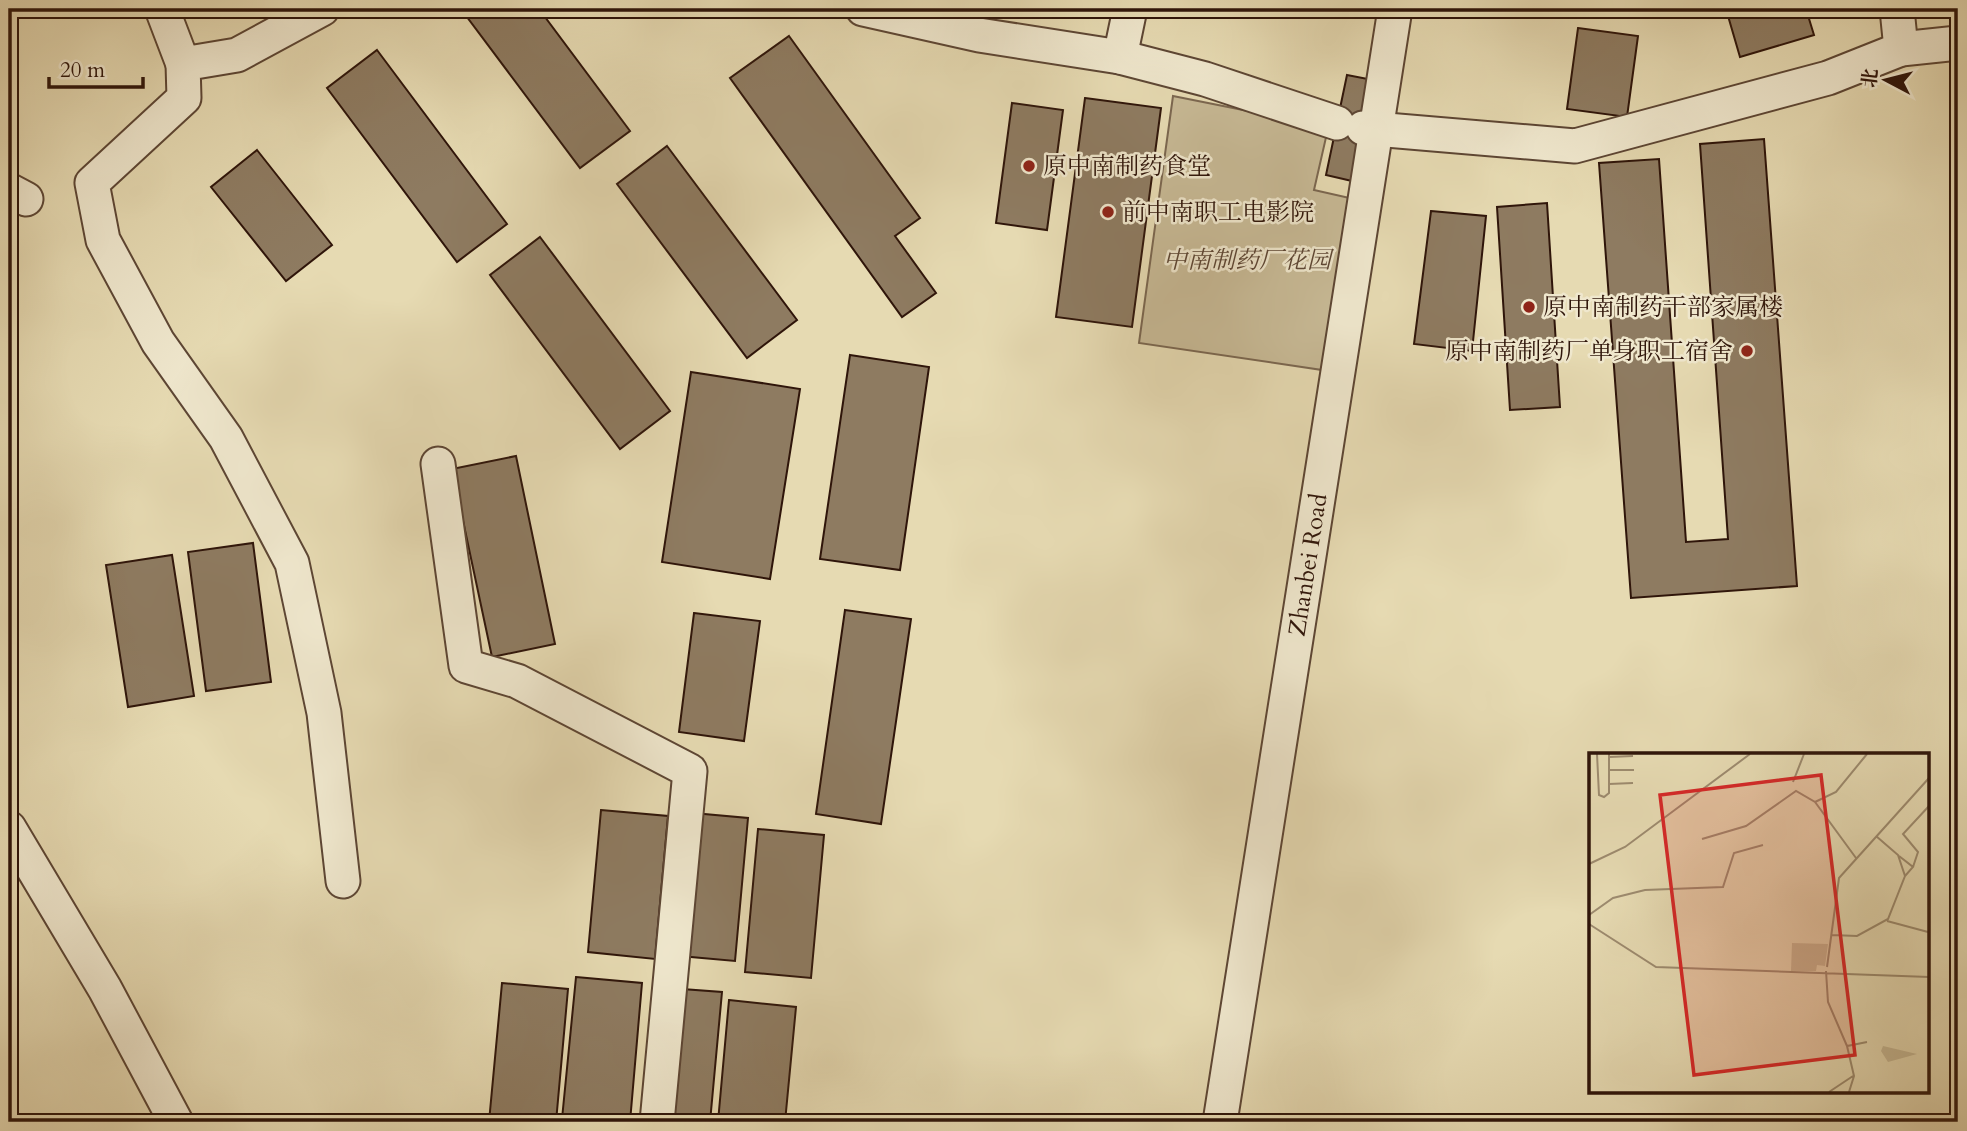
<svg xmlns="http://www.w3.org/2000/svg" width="1967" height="1131" font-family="Cardo,'Noto Serif SC',serif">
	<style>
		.green { fill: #c7b995; stroke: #7b6750; stroke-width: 2 }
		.building { fill: #8e7b61; stroke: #2f150a; stroke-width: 2 }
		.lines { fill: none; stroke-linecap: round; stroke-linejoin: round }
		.minor-casing { stroke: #5d4634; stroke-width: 37 }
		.minor { stroke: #efe7cd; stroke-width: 33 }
		.poi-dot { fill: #8f2418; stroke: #efe7cd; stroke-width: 2.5 }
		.labels { text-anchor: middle; stroke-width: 5; stroke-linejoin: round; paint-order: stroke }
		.poi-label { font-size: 24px; fill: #2f150a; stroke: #efe7cd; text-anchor: start }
		.park-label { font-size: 24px; font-style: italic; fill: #5d4634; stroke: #efe7cd }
		.street-label { font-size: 24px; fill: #2f150a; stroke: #efe7cd }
		.inset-road { fill: none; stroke: #9d8b6f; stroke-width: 2 }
		.view { fill: #d62828; fill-opacity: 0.15; stroke: #d62828; stroke-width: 3.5 }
		.inset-edge { fill: none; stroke: #2f150a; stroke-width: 3.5 }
	</style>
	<rect width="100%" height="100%" fill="#e6dab2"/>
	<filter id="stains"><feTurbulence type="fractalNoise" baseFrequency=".00286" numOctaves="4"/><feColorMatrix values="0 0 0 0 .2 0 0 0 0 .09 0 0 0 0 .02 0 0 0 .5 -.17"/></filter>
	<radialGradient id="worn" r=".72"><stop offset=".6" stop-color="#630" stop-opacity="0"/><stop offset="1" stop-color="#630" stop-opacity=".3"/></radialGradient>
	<polygon class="green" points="1173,96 1248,111 1327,133 1314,190 1354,199 1329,371 1139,343"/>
	<g class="building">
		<polygon points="461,9 539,9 630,131 580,168"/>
		<polygon points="1726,9 1806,9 1814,35 1740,57"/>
		<polygon points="1578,28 1638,36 1627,117 1567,109"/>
		<polygon points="789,36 920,218 895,236 936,293 902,317 730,78"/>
		<polygon points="377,50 507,224 457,262 327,88"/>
		<polygon points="1347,75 1373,80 1352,181 1326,175"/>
		<polygon points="1085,98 1161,108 1132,327 1056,317"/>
		<polygon points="1012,103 1063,110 1047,230 996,223"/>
		<polygon points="1764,139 1797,586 1631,598 1599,163 1659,159 1686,542 1728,539 1700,144"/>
		<polygon points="667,146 797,320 747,358 617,184"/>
		<polygon points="257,150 332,245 286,281 211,187"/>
		<polygon points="1547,203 1560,407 1510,410 1497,207"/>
		<polygon points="1431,211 1486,216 1472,351 1414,344"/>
		<polygon points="540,237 670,411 620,449 490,275"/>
		<polygon points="850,355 929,367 900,570 820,559"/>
		<polygon points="691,372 800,389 770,579 662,562"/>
		<polygon points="516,456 555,644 492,657 452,469"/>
		<polygon points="253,543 271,682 206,691 188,552"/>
		<polygon points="172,555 194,696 128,707 106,565"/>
		<polygon points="845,610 911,619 881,824 816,814"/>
		<polygon points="694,613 760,621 744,741 679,732"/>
		<polygon points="601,810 668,816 655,959 588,952"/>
		<polygon points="682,812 748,818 735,961 669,955"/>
		<polygon points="758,829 824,835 811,978 745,972"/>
		<polygon points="576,977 642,983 630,1122 562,1119"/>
		<polygon points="502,983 568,989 556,1122 489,1122"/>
		<polygon points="655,987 722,992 710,1122 643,1122"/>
		<polygon points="729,1000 796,1007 785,1122 718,1122"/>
	</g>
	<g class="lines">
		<g class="minor-casing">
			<g id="minor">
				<polyline points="162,9 183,64"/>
				<polyline points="322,9 237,55 183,64 184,98 92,183 103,240 158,342 226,438 292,563 324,713 343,881"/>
				<polyline points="863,9 979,35 1120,57 1205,79 1337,123"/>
				<polyline points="1901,49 1958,43"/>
				<polyline points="1120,57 1130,9"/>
				<polyline points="1363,128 1575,146 1828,78 1901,49 1897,9"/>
				<polyline points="9,190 26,199"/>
				<polyline points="438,464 466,666 517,681 690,771 657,1122"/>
				<polyline points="9,828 105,989 176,1122"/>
				<path id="s1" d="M1220 1122 1395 9"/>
			</g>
		</g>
		<use href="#minor" class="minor"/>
	</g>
	<g class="poi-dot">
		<circle cx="1029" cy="166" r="7"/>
		<circle cx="1108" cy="212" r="7"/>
		<circle cx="1529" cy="307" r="7"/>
		<circle cx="1747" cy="351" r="7"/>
	</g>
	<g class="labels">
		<g class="poi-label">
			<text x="1043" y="174">原中南制药食堂</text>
			<text x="1122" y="220">前中南职工电影院</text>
			<text x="1543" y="315">原中南制药干部家属楼</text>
			<text x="1733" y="359" text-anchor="end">原中南制药厂单身职工宿舍</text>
		</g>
		<g class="park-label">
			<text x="1247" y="268">中南制药厂花园</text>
		</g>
		<g class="street-label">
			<text dy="8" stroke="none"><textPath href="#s1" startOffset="564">Zhanbei Road</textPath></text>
		</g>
	</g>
	<g transform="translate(1589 753)">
		<rect width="340" height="340" fill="#e6dab2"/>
		<path d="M203 190 239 191 236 213 228 212 227 218H202ZM294 293 328 301 299 309 292 298Z" fill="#c7b995"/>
		<path class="inset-road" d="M8 1 10 42 15 44 20 40V1M20 4 44 3M20 17H45M204 29 215 1M20 31 44 30M226 49 247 39 278 1M113 86 157 73 207 38 226 49 267 105M310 103 324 114 316 123M0 111 36 94 161 1M324 114 329 99 314 81 340 53M0 162 24 145 56 137 134 134 145 100 174 92M298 168 339 179M0 171 67 214 340 224M243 182 268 183 299 166 316 123 309 102 287 83M238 214 250 125 340 25M237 218 239 249 258 293 278 289M258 293 265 323 260 339M240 339 264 323"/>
		<path class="view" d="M232 22 266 302 105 322 71 42Z"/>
		<rect width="340" height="340" class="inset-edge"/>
	</g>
	<rect width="1967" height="1131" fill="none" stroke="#e6dab2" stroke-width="35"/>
	<rect x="10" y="10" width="1946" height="1110" fill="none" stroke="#2f150a" stroke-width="3.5"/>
	<rect x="18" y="18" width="1932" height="1096" fill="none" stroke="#2f150a" stroke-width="2"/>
	<g transform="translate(1886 80) rotate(277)" stroke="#efe7cd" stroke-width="5" paint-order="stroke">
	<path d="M0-5L12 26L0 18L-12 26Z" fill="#2f150a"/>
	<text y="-10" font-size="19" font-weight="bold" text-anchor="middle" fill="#2f150a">北</text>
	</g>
	<path d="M49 77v10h94v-10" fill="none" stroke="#2f150a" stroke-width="3.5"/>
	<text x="60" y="77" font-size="21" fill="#2f150a" stroke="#efe7cd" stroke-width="5" paint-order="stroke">20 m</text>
	<rect width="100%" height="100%" filter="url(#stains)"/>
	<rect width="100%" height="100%" fill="url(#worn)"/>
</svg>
